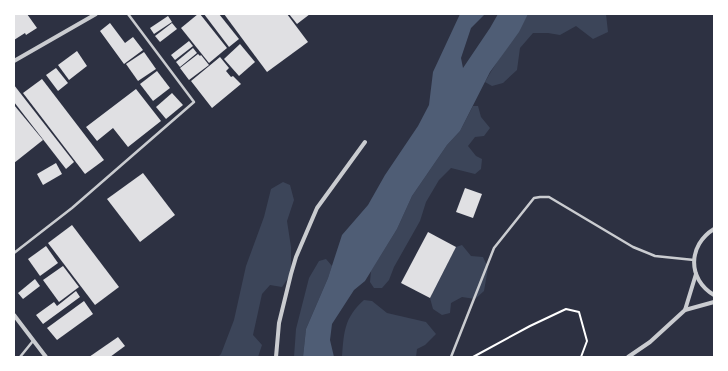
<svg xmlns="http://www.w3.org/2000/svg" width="728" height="371" font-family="Signika,sans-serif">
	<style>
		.green { fill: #3c4559 }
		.water { fill: #4f5d75 }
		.building { fill: #e0e0e3 }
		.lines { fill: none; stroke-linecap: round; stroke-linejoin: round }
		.path { stroke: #fff; stroke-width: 2 }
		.service { stroke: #caccd0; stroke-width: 2.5 }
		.minor { stroke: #caccd0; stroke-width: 4 }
	</style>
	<rect width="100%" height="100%" fill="#2d3142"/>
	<g class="green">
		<path d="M528 14H606L608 32 593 39 576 26 560 35 548 33H533L520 48 517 70 503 83 492 86 485 82C498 58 515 38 528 14Z"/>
		<polygon points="473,106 478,106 481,117 490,128 484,136 475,137 468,146 476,156 482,159 481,169 475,174 451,168 439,180 426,202 420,221 394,267 389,280 382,288 374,288 370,282 371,271 397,229 412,196 447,145 460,131"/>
		<polygon points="283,182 290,185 294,200 287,221 291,247 291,274 282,287 270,285 262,294 253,335 262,345 258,357 218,357 221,354 234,320 246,266 264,217 271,189"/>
		<polygon points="462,245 471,256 483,257 488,268 484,291 475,299 462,297 451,303 450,313 442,315 433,309 430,298 456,247"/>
		<polygon points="326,259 332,266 328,278 306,329 303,357 294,357 296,329 309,278 319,261"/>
		<path d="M364 300 372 301 387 313 426 322 436 334 425 345 417 349 416 357H342C344 332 344 318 364 300Z"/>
	</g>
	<polygon class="water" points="460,14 485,14 471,28 461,58 463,68 490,28 498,14 528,14 519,32 490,72 460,131 447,145 412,196 397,229 365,281 354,290 332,324 330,340 334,357 303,357 306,329 328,278 342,235 368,205 385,175 418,126 429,105 433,72"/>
	<g class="building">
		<polygon points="14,14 27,14 37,28 26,35 25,33 14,40"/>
		<polygon points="198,14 200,14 227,48 209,63 181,28"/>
		<polygon points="204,14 219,14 239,39 229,47"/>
		<polygon points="224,14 287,14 308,42 267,72"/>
		<polygon points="289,14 310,14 297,24"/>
		<polygon points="168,16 172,22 154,34 150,28"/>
		<polygon points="110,23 125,43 133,37 143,50 124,64 100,31"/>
		<polygon points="172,23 177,29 160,42 155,36"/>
		<polygon points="189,41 193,46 175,60 171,55"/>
		<polygon points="240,44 255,62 239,76 224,59"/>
		<polygon points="193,48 197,53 180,67 176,62"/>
		<polygon points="77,51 87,66 69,80 58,65"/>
		<polygon points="144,52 156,69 138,81 126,64"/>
		<polygon points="198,54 200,56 201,55 209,65 189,80 180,68"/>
		<polygon points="220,57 229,68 226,71 231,77 233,76 241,84 212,108 191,81"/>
		<polygon points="56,68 68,83 58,91 46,75"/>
		<polygon points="157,71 170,88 153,101 140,84"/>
		<polygon points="42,79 104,160 85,174 23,93"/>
		<polygon points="14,85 74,162 66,169 14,102"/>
		<polygon points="136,89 161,121 128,147 113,128 97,141 86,127"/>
		<polygon points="172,93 183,105 166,119 156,107"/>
		<polygon points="14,105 43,140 14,163"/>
		<polygon points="56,163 62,174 43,185 37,174"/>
		<polygon points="143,173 175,215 140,242 107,199"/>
		<polygon points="465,188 482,194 473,218 456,212"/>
		<polygon points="72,225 119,287 95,305 48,243"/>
		<polygon points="428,232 456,247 430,298 401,283"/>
		<polygon points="46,246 58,263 40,276 28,259"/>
		<polygon points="63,266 79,287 59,302 43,280"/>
		<polygon points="35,279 40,286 23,299 18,293"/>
		<polygon points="76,291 80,297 43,324 36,315 54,302 57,306"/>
		<polygon points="84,301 93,314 57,340 47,328"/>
		<polygon points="118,337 125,346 110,357 89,357"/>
	</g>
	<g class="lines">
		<polyline class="path" points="473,357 530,326 566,309 579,312 587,341 581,357"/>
		<g class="service">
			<polyline points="14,253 72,208 194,102 128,14"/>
			<polyline points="20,357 33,341"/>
			<polyline points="451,357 494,248 534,198 540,197 549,197 633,247 655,256 694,260"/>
		</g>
		<g class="minor">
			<polyline points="14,61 96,14"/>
			<path d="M714 229C688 245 687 279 714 295"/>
			<polyline points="685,310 696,274"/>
			<polyline points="14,315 46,357"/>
			<polyline points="276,357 279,323 291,274 296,257 317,208 365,142"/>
			<polyline points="628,357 650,342 685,310 714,302"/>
		</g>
	</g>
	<rect width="728" height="371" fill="none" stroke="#ffffff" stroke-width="30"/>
</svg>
